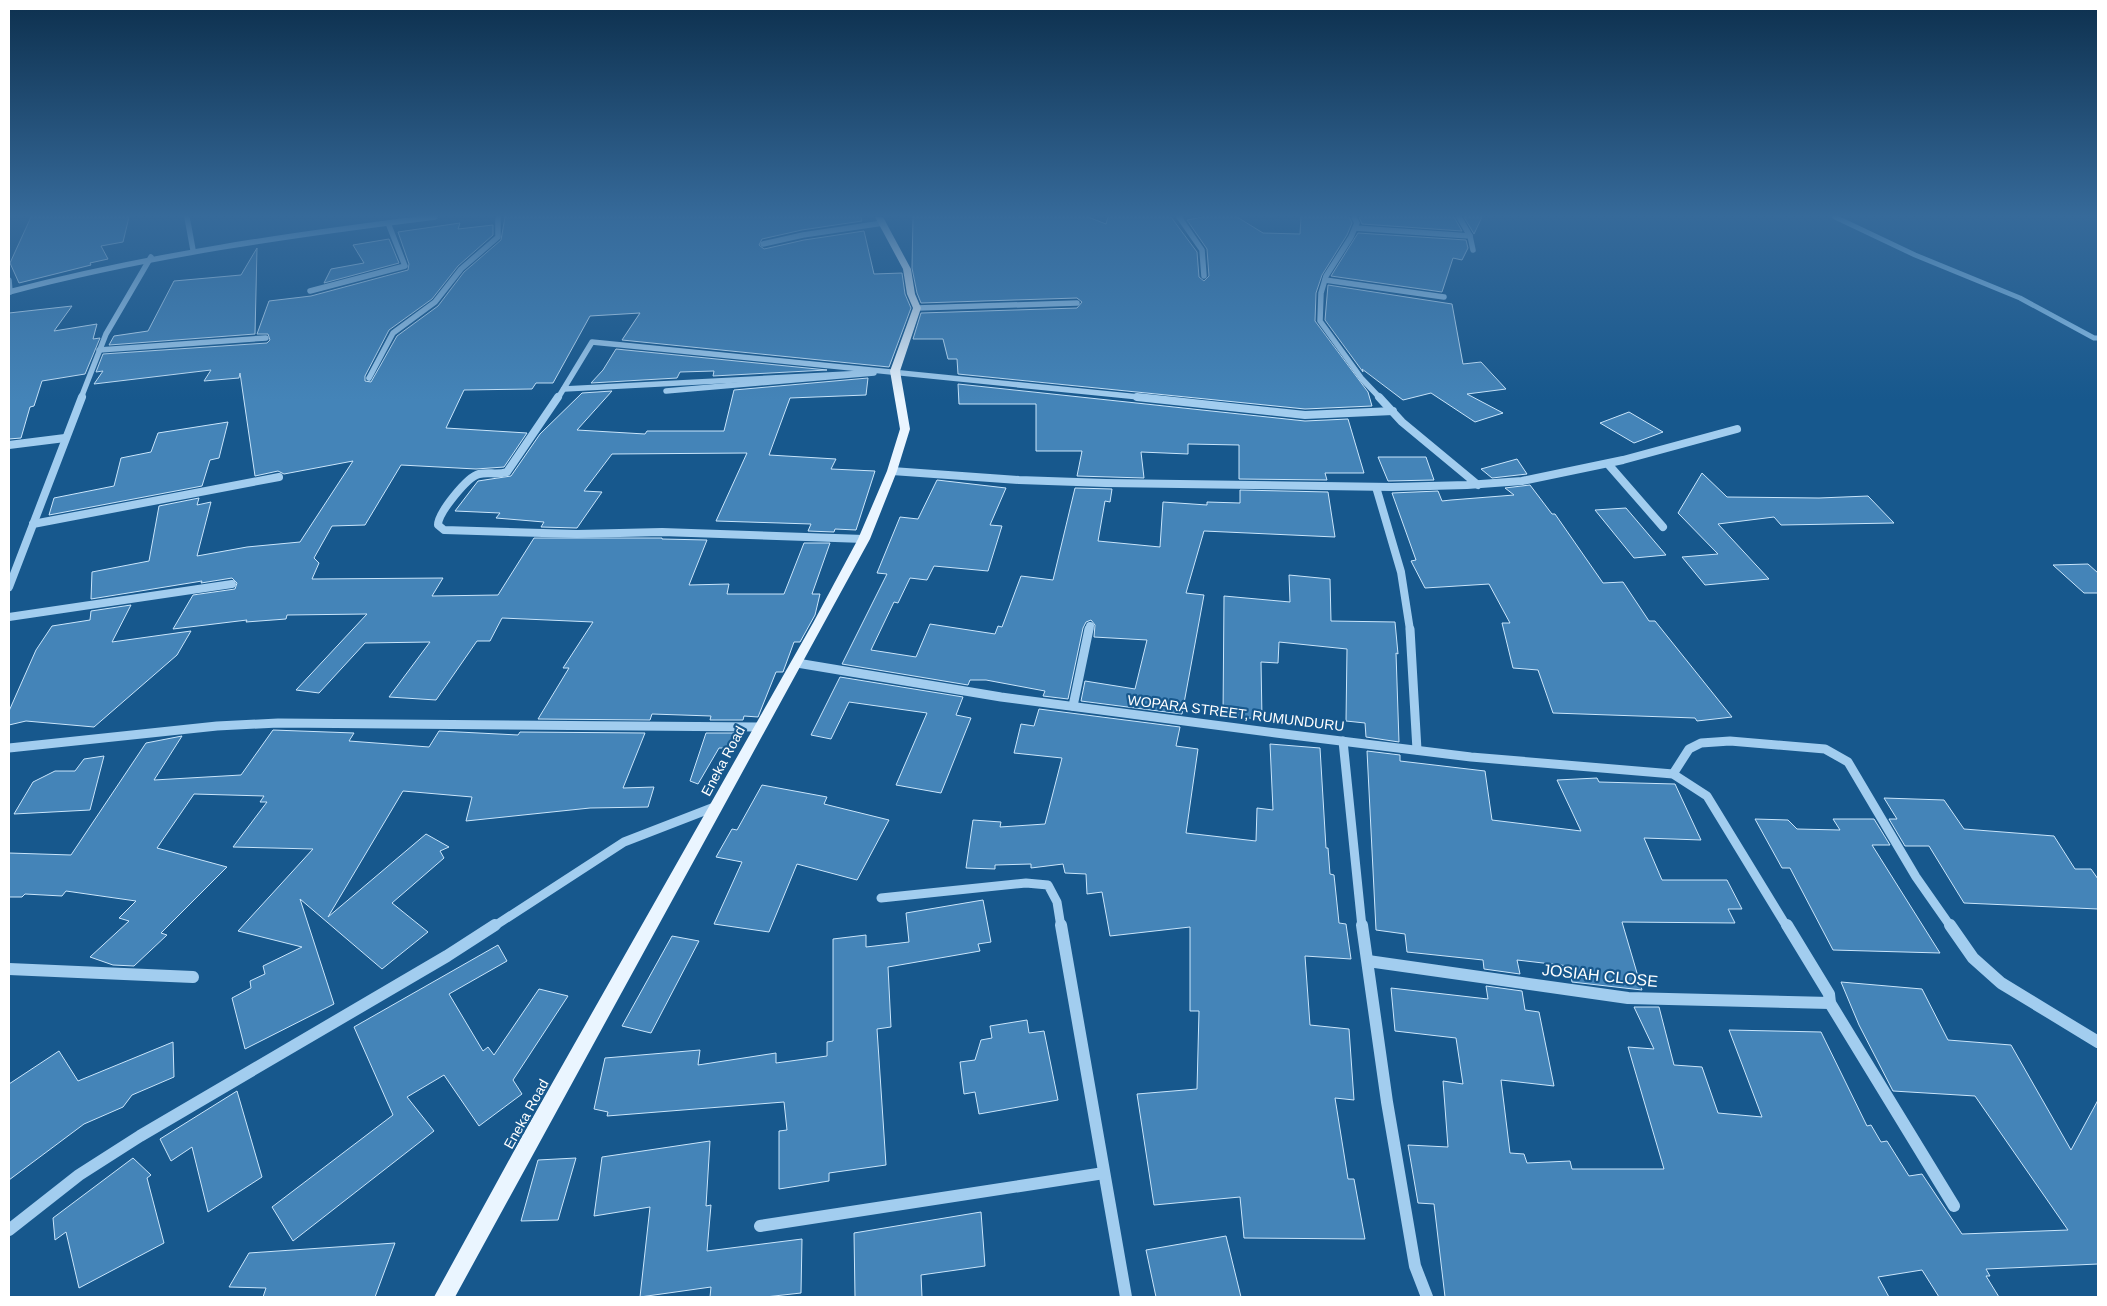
<svg xmlns="http://www.w3.org/2000/svg" width="2107" height="1306" font-family="Arial,sans-serif">
	<style>
		.lines { fill: none; stroke-linecap: round; stroke-linejoin: round }
		.stream { stroke: #95caf1; stroke-width: 5 }
		.building { fill: #4484b8; stroke: #c9e5fb }
		.minor-far3 { stroke: #a2cdef; stroke-width: 5.5 }
		.minor-far2 { stroke: #a2cdef; stroke-width: 8 }
		.minor-far1 { stroke: #a2cdef; stroke-width: 9 }
		.minor { stroke: #a2cdef; stroke-width: 12 }
		.major { fill: #eaf5ff; fill-rule: evenodd }
		.labels { text-anchor: middle; stroke-width: 4.5; stroke-linejoin: round; paint-order: stroke }
		.street-label { font-size: 14px; fill: #fff; stroke: #17588d }
		.near-street-label { font-size: 16px; fill: #fff; stroke: #17588d }
	</style>
	<rect width="100%" height="100%" fill="#17588d"/>
	<g class="lines">
		<polyline class="stream" points="1835,217 1915,255 2020,298 2094,338 2098,338"/>
	</g>
	<g class="building">
		<polygon points="31,217 129,217 123,242 101,246 108,259 90,263 91,265 19,283 10,263"/>
		<polygon points="505,217 861,217 862,221 802,230 762,239 759,245 764,249 804,240 864,231 874,274 902,273 905,294 911,308 889,367 622,340 640,313 590,316 553,383 536,383 532,389 464,390 446,428 527,433 504,467 476,469 401,465 365,525 332,526 314,558 319,563 312,579 443,578 432,596 498,595 534,538 662,538 662,539 707,540 689,585 729,584 727,594 784,594 804,543 830,543 812,594 820,594 815,615 800,642 794,642 783,672 776,672 758,717 744,716 743,720 710,720 711,716 652,714 650,720 538,719 569,668 563,668 593,622 502,618 490,641 477,641 436,700 389,697 430,642 365,643 319,693 296,690 367,614 287,615 286,619 246,622 247,620 173,629 193,595 235,589 237,583 232,578 201,583 202,581 91,599 92,572 149,561 159,506 199,498 197,505 211,502 197,556 247,547 300,542 353,461 284,474 278,471 255,476 240,373 239,378 204,381 211,370 94,384 103,371 96,372 103,354 267,343 270,340 268,334 257,334 269,301 311,296 408,270 409,264 398,232 460,223 458,229 493,225 493,235 458,266 432,299 389,330 365,376 365,381 371,382 397,336 438,306 464,272 501,240"/>
		<polygon points="913,217 1088,217 1106,224 1108,217 1171,217 1197,252 1199,277 1204,281 1209,276 1207,249 1187,220 1203,217 1237,217 1263,233 1300,234 1301,217 1349,217 1352,223 1347,235 1322,275 1316,293 1315,321 1368,392 1372,406 1305,409 958,374 957,359 948,359 943,339 913,339 921,313 1077,308 1082,302 1077,298 921,303 917,293 912,268"/>
		<polygon points="1359,217 1454,217 1462,231 1362,224"/>
		<polygon points="1464,217 1482,217 1474,234"/>
		<polygon points="1358,233 1466,240 1468,248 1462,260 1453,258 1442,292 1331,276"/>
		<polygon points="389,239 399,263 324,283 331,269 364,263 353,245"/>
		<polygon points="257,248 255,334 109,345 114,336 148,331 174,281 241,275"/>
		<polygon points="1328,285 1452,304 1463,364 1481,362 1506,389 1467,394 1503,413 1475,422 1431,393 1403,400 1362,369 1363,372 1325,320"/>
		<polygon points="72,306 54,331 97,324 93,339 100,338 85,374 42,381 34,406 30,407 21,438 9,439 9,313"/>
		<polygon points="616,349 827,370 713,376 714,371 680,372 677,378 591,383 603,370"/>
		<polygon points="868,378 866,395 790,398 769,455 836,459 831,469 875,471 856,530 835,529 834,532 808,531 811,524 716,521 747,453 612,454 584,491 602,492 577,528 541,527 544,522 496,518 500,513 455,511 478,481 511,476 540,434 582,393 612,391 577,430 645,434 647,431 724,431 734,390"/>
		<polygon points="958,384 1305,421 1348,419 1364,473 1325,473 1327,480 1239,479 1239,445 1188,444 1188,454 1141,452 1144,478 1077,476 1082,451 1036,451 1036,404 959,404"/>
		<polygon points="1629,412 1663,432 1634,443 1600,423"/>
		<polygon points="228,422 219,458 210,460 202,486 49,515 54,498 114,486 121,458 151,452 158,433"/>
		<polygon points="1378,457 1426,457 1434,480 1388,481"/>
		<polygon points="1517,459 1527,474 1492,478 1481,469"/>
		<polygon points="1702,473 1727,497 1819,498 1868,496 1894,523 1781,525 1774,517 1718,524 1769,579 1705,585 1682,557 1718,554 1678,513"/>
		<polygon points="937,480 1006,488 990,525 1002,526 988,571 934,566 927,580 910,578 898,603 894,602 871,650 916,657 930,624 995,634 998,626 1002,627 1021,576 1053,580 1075,488 1112,489 1110,502 1105,501 1098,541 1160,547 1163,502 1207,505 1207,502 1240,503 1240,490 1328,492 1335,537 1204,531 1186,593 1204,595 1182,714 1081,701 1085,681 1135,689 1147,640 1094,637 1095,625 1091,620 1086,622 1083,628 1068,699 1043,696 1045,691 986,680 970,680 968,685 842,664 887,574 877,573 900,517 918,519"/>
		<polygon points="1530,485 1552,514 1555,514 1603,583 1623,582 1649,621 1655,621 1732,717 1697,721 1695,718 1553,713 1538,670 1513,668 1502,623 1510,623 1489,584 1425,588 1411,561 1416,560 1392,493 1438,491 1442,501 1451,500 1514,495 1505,488"/>
		<polygon points="1626,508 1666,555 1634,558 1595,510"/>
		<polygon points="2088,564 2098,573 2098,593 2084,593 2053,565"/>
		<polygon points="1289,575 1330,579 1331,621 1395,622 1398,654 1396,653 1399,742 1366,737 1365,723 1346,721 1347,649 1279,642 1278,663 1261,662 1262,719 1223,716 1224,596 1290,602"/>
		<polygon points="131,605 112,642 191,631 177,655 94,727 26,721 9,725 9,711 36,650 52,626 90,620 91,611"/>
		<polygon points="840,677 963,697 956,715 971,718 941,793 896,785 927,713 849,702 831,739 811,735"/>
		<polygon points="1039,709 1180,727 1176,746 1198,749 1186,833 1256,841 1257,808 1273,810 1270,744 1320,748 1326,848 1328,848 1330,874 1334,875 1339,923 1346,924 1351,959 1305,956 1310,1025 1349,1029 1354,1100 1335,1098 1348,1179 1354,1179 1365,1239 1244,1238 1240,1197 1154,1205 1137,1094 1197,1089 1199,1011 1190,1011 1190,927 1110,936 1102,892 1087,894 1086,874 1065,873 1063,864 1031,868 1031,864 995,865 995,869 966,868 973,820 1001,822 1000,827 1045,824 1062,758 1014,753 1021,724 1034,726"/>
		<polygon points="273,730 354,733 349,741 429,747 439,731 518,735 520,732 645,733 623,788 654,787 648,807 590,808 466,821 472,797 403,791 328,917 426,834 449,847 440,851 444,858 392,903 428,932 382,969 300,899 334,1004 245,1049 232,998 251,988 250,981 265,974 263,966 302,947 238,931 313,849 233,847 267,802 260,802 264,796 194,794 157,848 227,867 161,933 167,935 134,966 113,965 90,957 129,921 119,918 136,901 66,891 62,896 25,894 22,897 9,897 9,853 71,855 146,743 182,736 154,780 241,775"/>
		<polygon points="706,733 740,733 736,748 719,748 698,784 690,781"/>
		<polygon points="1367,751 1400,755 1400,761 1485,771 1492,820 1581,831 1557,780 1597,778 1599,782 1675,784 1701,840 1644,838 1662,880 1727,880 1742,909 1728,909 1735,923 1622,922 1642,990 1572,982 1569,966 1517,960 1520,974 1484,969 1483,960 1407,952 1405,934 1376,930"/>
		<polygon points="104,756 90,810 14,814 33,782 55,771 75,771 84,759"/>
		<polygon points="762,785 827,797 824,804 889,820 857,880 797,864 769,932 714,924 742,862 716,857 732,829 737,830"/>
		<polygon points="1884,798 1944,800 1964,829 2054,836 2075,869 2091,869 2098,879 2098,909 1964,903 1929,846 1905,846 1889,819 1897,819"/>
		<polygon points="1755,819 1788,820 1797,829 1840,830 1833,819 1874,819 1890,845 1872,845 1940,953 1833,950 1790,868 1782,868"/>
		<polygon points="983,900 991,942 978,944 980,951 888,967 891,1027 877,1029 886,1165 829,1173 829,1181 779,1189 779,1131 787,1130 784,1102 607,1116 608,1112 594,1109 605,1058 700,1050 698,1065 776,1053 776,1063 827,1056 827,1042 833,1041 833,939 866,935 866,947 909,942 906,913"/>
		<polygon points="672,936 699,941 651,1033 622,1026"/>
		<polygon points="498,945 507,961 449,994 483,1051 488,1047 494,1055 539,989 568,996 513,1080 522,1094 479,1126 444,1075 407,1097 434,1131 293,1241 272,1207 393,1115 354,1027"/>
		<polygon points="1841,982 1922,989 1948,1040 2011,1045 2071,1150 2098,1100 2098,1264 1986,1269 1990,1276 1986,1276 1999,1297 1939,1297 1922,1270 1878,1277 1889,1297 1445,1297 1434,1204 1418,1203 1408,1145 1448,1147 1443,1081 1463,1084 1456,1038 1395,1031 1391,988 1488,999 1486,986 1522,991 1525,1010 1539,1012 1554,1086 1501,1080 1510,1153 1524,1154 1527,1163 1570,1161 1572,1169 1664,1169 1628,1047 1654,1049 1634,1007 1659,1007 1674,1065 1702,1067 1718,1113 1762,1117 1729,1030 1821,1032 1867,1126 1871,1125 1881,1142 1887,1141 1909,1176 1922,1174 1962,1234 2068,1230 1975,1096 1893,1091 1859,1025"/>
		<polygon points="1027,1020 1029,1033 1044,1031 1058,1100 979,1114 975,1092 964,1094 960,1062 975,1060 981,1040 992,1038 990,1026"/>
		<polygon points="173,1042 174,1077 132,1095 123,1107 84,1124 9,1180 9,1084 59,1051 78,1081"/>
		<polygon points="237,1091 262,1177 208,1212 192,1147 171,1161 160,1139"/>
		<polygon points="710,1141 706,1206 711,1205 707,1251 802,1239 801,1293 765,1297 710,1297 711,1287 640,1297 650,1207 594,1216 602,1157"/>
		<polygon points="133,1158 151,1175 147,1178 164,1243 79,1288 66,1232 55,1240 53,1218"/>
		<polygon points="576,1158 558,1220 521,1221 538,1160"/>
		<polygon points="981,1212 985,1266 921,1275 922,1297 855,1297 854,1233"/>
		<polygon points="1226,1236 1241,1297 1156,1297 1146,1250"/>
		<polygon points="395,1243 375,1297 263,1297 266,1288 229,1287 249,1253"/>
	</g>
	<g class="lines">
		<g class="minor-far3">
			<polyline points="187,217 193,250"/>
			<polyline points="1179,217 1202,250 1204,276"/>
			<polyline points="1354,217 1357,223 1351,237 1326,276 1321,293 1320,321 1362,379 1380,398"/>
			<polyline points="1459,217 1470,236 1473,250"/>
			<polyline points="1355,228 1470,236"/>
			<polyline points="763,244 803,235 883,223"/>
			<polyline points="9,280 10,292"/>
			<polyline points="1325,280 1444,297"/>
			<polyline points="310,291 405,266 388,223"/>
			<path d="M9 292C149 255 291 235 435 217"/>
			<polyline points="917,308 1077,303"/>
			<polyline points="99,350 266,338"/>
			<polyline points="871,373 666,391 874,373"/>
			<polyline points="369,378 393,333 435,302 461,269 498,237 498,217"/>
			<polyline points="564,389 866,373"/>
			<polyline points="81,398 106,334 151,257"/>
			<polyline points="558,398 592,342 1149,398"/>
		</g>
		<g class="minor-far2">
			<path d="M558 397 507 472C498 475 488 472 479 474 467 477 438 513 438 525L444 530 577 534 662 532 864 539"/>
			<polyline points="1137,397 1305,415 1393,411"/>
			<polyline points="1379,397 1402,422 1478,485"/>
			<polyline points="9,445 65,438"/>
			<polyline points="1608,464 1663,527"/>
			<polyline points="892,471 1019,480 1106,483 1392,487 1467,485 1522,481 1623,460 1737,429"/>
			<polyline points="1376,487 1401,572 1410,630"/>
			<polyline points="33,524 279,477"/>
			<polyline points="9,587 82,397"/>
			<polyline points="9,617 232,584"/>
			<polyline points="1089,630 1090,626"/>
		</g>
		<g class="minor-far1">
			<polyline points="1410,629 1417,750"/>
			<polyline points="797,663 1001,697 1276,733 1471,757 1673,774 1707,796 1787,927"/>
			<polyline points="1073,706 1089,629"/>
			<polyline points="1343,741 1362,927"/>
			<polyline points="9,748 217,726 278,723 759,727"/>
			<polyline points="1673,774 1689,749 1701,743 1730,741 1825,749 1848,762 1916,877 1951,927"/>
			<polyline points="881,898 1026,883 1048,885 1057,902 1061,927"/>
			<polyline points="493,927 624,842 717,806"/>
		</g>
		<g class="minor">
			<polyline points="1061,925 1126,1297"/>
			<polyline points="1362,925 1387,1102 1415,1266 1427,1297"/>
			<polyline points="1787,925 1829,994 1830,1003 1954,1206"/>
			<polyline points="1950,925 1973,958 2001,983 2098,1042"/>
			<polyline points="1368,961 1628,998 1830,1003"/>
			<polyline points="9,969 193,977"/>
			<polyline points="760,1226 1104,1173"/>
			<polyline points="9,1230 79,1175 140,1136 447,956 495,925"/>
		</g>
		<polygon class="major" points="875,217 883,217 911,269 915,294 921,308 900,371 910,429 897,471 870,539 455,1297 434,1297 520,1140 813,623 858,539 887,471 900,429 890,371 913,308 907,294 903,269"/>
	</g>
	<linearGradient id="sky" x2="0" y2="1"><stop stop-color="#0d304e"/><stop offset="0.54" stop-color="#366a9a"/><stop offset="1" stop-color="#366a9a" stop-opacity="0"/></linearGradient>
	<rect width="2107" height="400" fill="url(#sky)"/>
	<g class="labels">
		<g class="street-label">
			<text transform="translate(1236 713) rotate(7)" y="5">WOPARA STREET, RUMUNDURU</text>
			<text transform="translate(723 761) rotate(-62)" y="5">Eneka Road</text>
			<text transform="translate(526 1114) rotate(-61)" y="5">Eneka Road</text>
		</g>
		<g class="near-street-label">
			<text transform="translate(1600 975) rotate(6)" y="6">JOSIAH CLOSE</text>
		</g>
	</g>
	<rect width="2107" height="1306" fill="none" stroke="#ffffff" stroke-width="20"/>
</svg>
